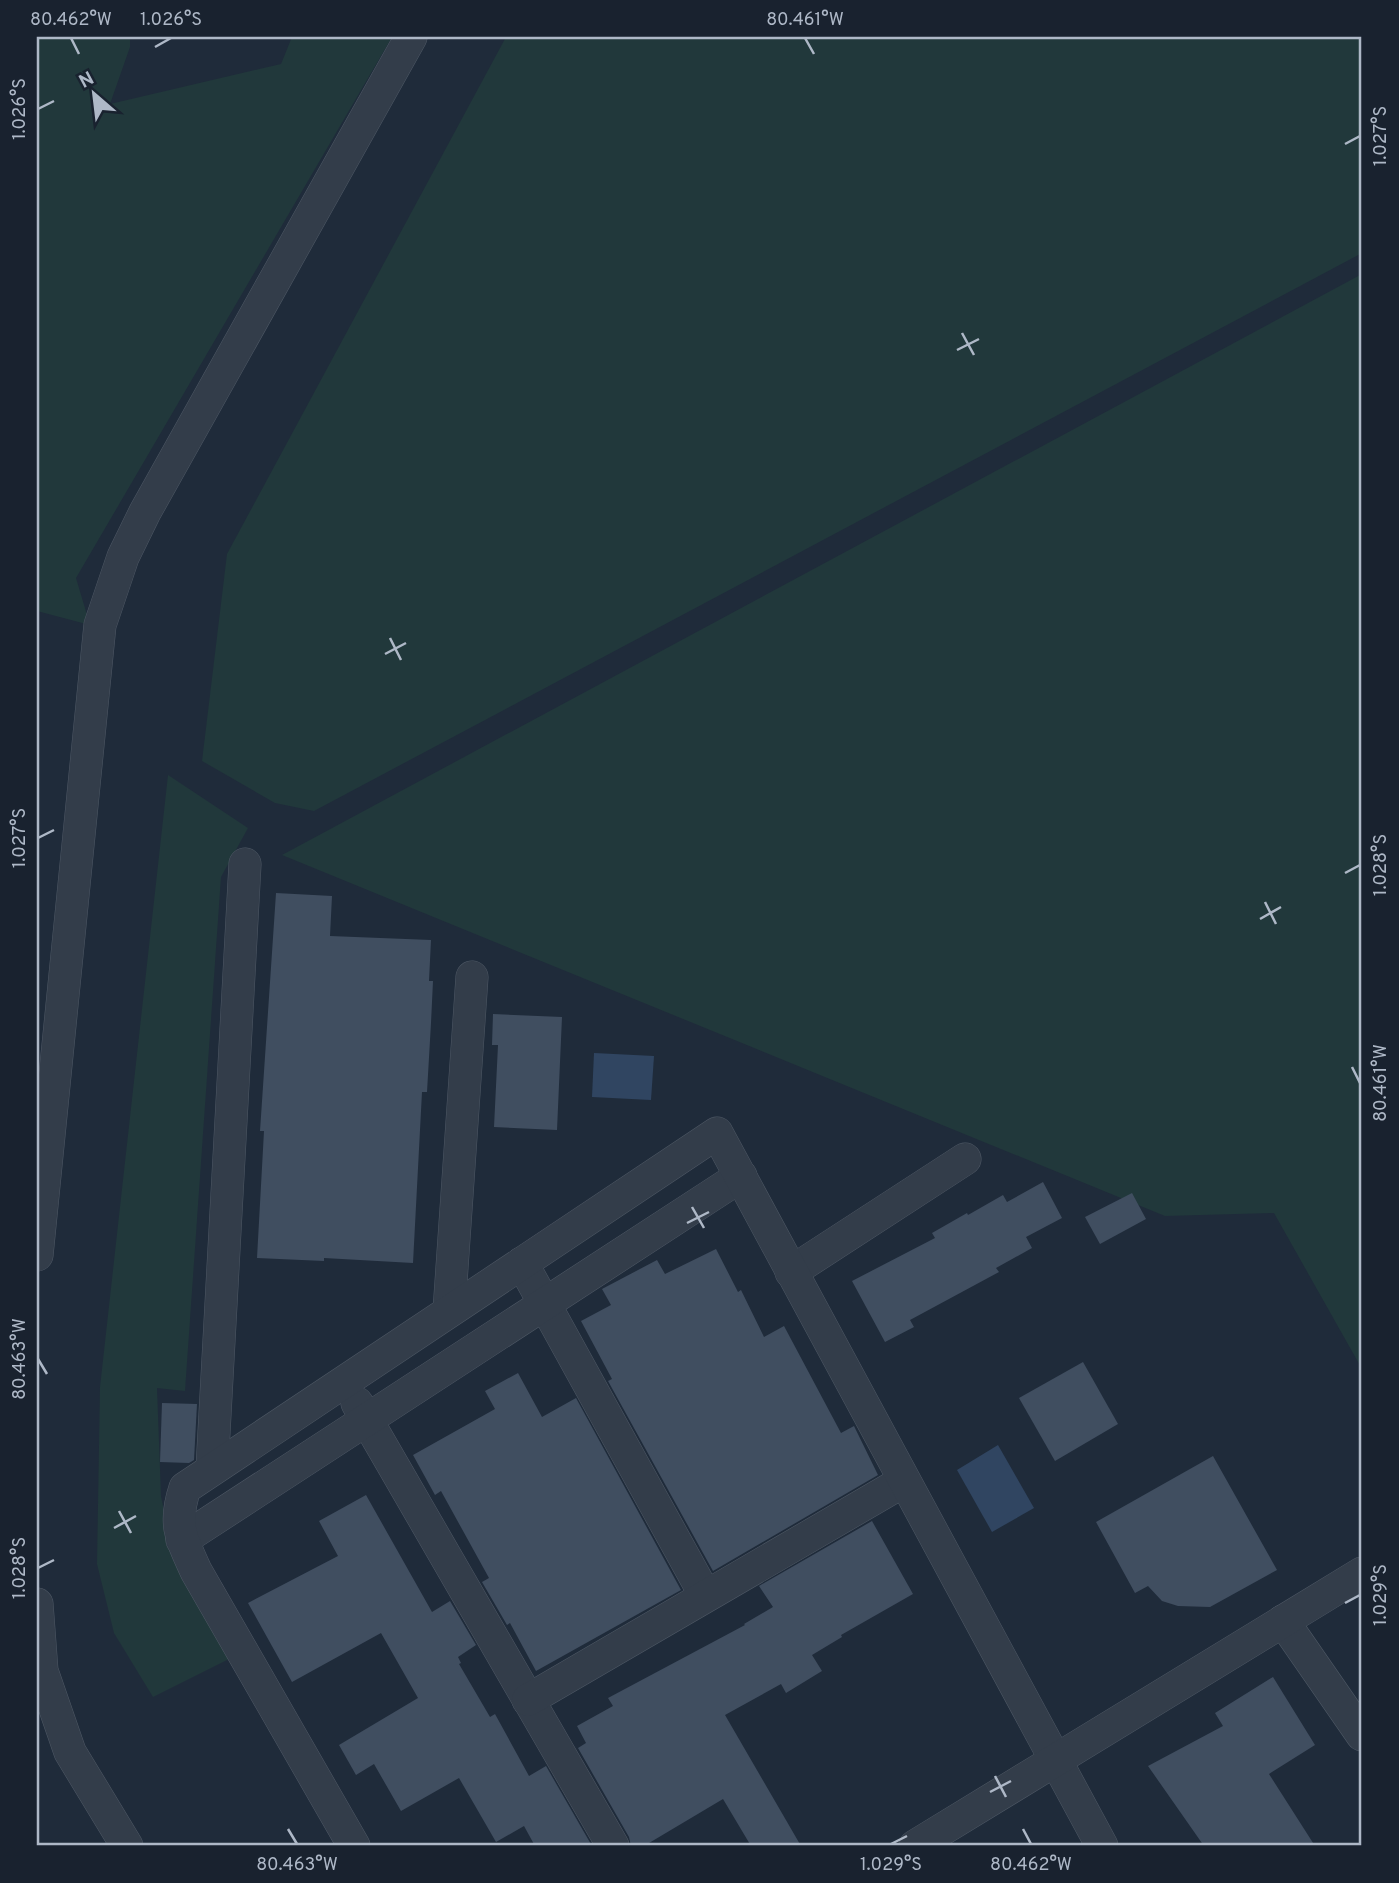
<svg xmlns="http://www.w3.org/2000/svg" width="1399" height="1883" font-family="Overpass,sans-serif">
	<style>
		.green { fill: #21383b }
		.water { fill: #304561 }
		.building { fill: #404e60 }
		.lines { fill: none; stroke-linecap: round; stroke-linejoin: round }
		.street-casing { stroke: #4e5865; stroke-width: 33 }
		.street { stroke: #333d4a; stroke-width: 32 }
		.ticks { fill: none; stroke: #aeb8c7; stroke-width: 2.5 }
		.neatline { fill: none; stroke: #aeb8c7; stroke-width: 2.5 }
		.ticks-label { font-size: 18px; text-anchor: middle; fill: #aeb8c7 }
	</style>
	<rect width="100%" height="100%" fill="#1f2b3a"/>
	<g class="green">
		<polygon points="37,37 130,37 130,47 110,104 281,64 292,37 392,37 76,578 90,625 37,611"/>
		<polygon points="506,37 1362,37 1362,253 314,811 275,803 202,761 227,554"/>
		<polygon points="1362,274 1362,1369 1274,1213 1165,1216 282,855"/>
		<polygon points="168,775 248,828 221,877 185,1391 157,1388 161,1496 171,1546 229,1659 153,1697 114,1633 97,1564 100,1387"/>
	</g>
	<g class="water">
		<polygon points="594,1053 654,1056 651,1100 592,1097"/>
		<polygon points="998,1445 1034,1508 992,1532 957,1470"/>
	</g>
	<g class="building">
		<polygon points="276,893 332,896 330,936 431,940 429,981 433,981 431,1023 427,1092 422,1092 413,1263 324,1258 324,1261 257,1258 264,1131 260,1131"/>
		<polygon points="493,1014 562,1017 557,1130 494,1127 498,1045 492,1045"/>
		<polygon points="1043,1182 1062,1218 1026,1237 1032,1248 996,1268 999,1272 910,1320 914,1327 885,1342 852,1281 935,1238 932,1233 967,1213 968,1215 1003,1195 1007,1202"/>
		<polygon points="1132,1193 1146,1219 1100,1244 1085,1217"/>
		<polygon points="716,1249 738,1292 741,1290 764,1337 784,1326 841,1433 854,1426 878,1475 713,1571 608,1381 612,1379 581,1321 611,1305 602,1289 657,1260 665,1274"/>
		<polygon points="1083,1362 1118,1424 1055,1461 1019,1398"/>
		<polygon points="518,1373 542,1417 576,1398 681,1590 536,1671 510,1623 507,1625 482,1582 489,1578 441,1491 435,1495 413,1455 495,1409 485,1391"/>
		<polygon points="162,1403 197,1404 194,1460 189,1463 160,1462"/>
		<polygon points="1213,1456 1277,1570 1210,1607 1178,1606 1162,1601 1148,1586 1135,1593 1096,1522"/>
		<polygon points="366,1495 432,1612 450,1601 476,1645 458,1657 461,1663 459,1664 490,1717 495,1714 529,1776 546,1766 592,1846 535,1846 524,1826 496,1842 459,1778 401,1811 374,1764 356,1775 339,1745 418,1698 381,1633 292,1682 248,1603 338,1556 319,1521"/>
		<polygon points="872,1521 913,1594 841,1635 842,1637 812,1655 822,1671 786,1693 781,1684 725,1715 801,1846 751,1846 723,1799 644,1846 631,1846 629,1837 578,1748 586,1743 577,1726 613,1706 608,1698 745,1625 744,1624 773,1607 759,1586"/>
		<polygon points="1273,1677 1315,1745 1269,1774 1315,1846 1204,1846 1148,1766 1223,1726 1215,1713"/>
	</g>
	<g class="lines">
		<g class="street-casing">
			<g id="street">
				<polyline points="37,1255 100,625 123,557 145,512 411,37"/>
				<polyline points="522,1263 705,1595"/>
				<polyline points="791,1272 965,1159"/>
				<polyline points="449,1311 472,977"/>
				<polyline points="357,1403 613,1846"/>
				<polyline points="212,1469 245,864"/>
				<polyline points="182,1540 741,1176"/>
				<polyline points="37,1604 42,1671 70,1752 127,1846"/>
				<polyline points="1283,1621 1362,1735"/>
				<polyline points="528,1700 904,1481"/>
				<path d="M354 1846 196 1571C181 1538 173 1524 185 1488L717 1133 1102 1846"/>
				<polyline points="915,1846 1362,1573"/>
			</g>
		</g>
		<use href="#street" class="street"/>
	</g>
	<path class="ticks" d="M71 38 79 54M805 38 814 54M155 47 171 38M38 109 54 101M1345 144 1360 136M962 333 974 355M957 350 979 339M390 638 401 660M385 654 406 643M38 838 54 830M1345 873 1360 865M1265 902 1276 924M1260 919 1281 907M1352 1067 1360 1083M692 1207 704 1228M687 1223 709 1212M38 1359 47 1374M119 1511 131 1533M114 1528 136 1516M38 1568 54 1560M1345 1603 1360 1595M995 1776 1006 1797M990 1792 1011 1781M288 1829 297 1844M1023 1829 1031 1844M891 1844 907 1836"/>
	<rect width="1399" height="1883" fill="none" stroke="#19222f" stroke-width="77"/>
	<g transform="translate(94 94) rotate(332)" stroke="#19222f" stroke-width="5" paint-order="stroke">
	<path d="M0-5L12 26L0 18L-12 26Z" fill="#aeb8c7"/>
	<text y="-10" font-size="19" font-weight="bold" text-anchor="middle" fill="#aeb8c7">N</text>
	</g>
	<rect x="38" y="38" width="1322" height="1806" class="neatline"/>
	<g class="ticks-label">
		<text x="71" y="25">80.462°W</text>
		<text x="171" y="25">1.026°S</text>
		<text x="805" y="25">80.461°W</text>
		<text transform="translate(19 109) rotate(-90)" y="6">1.026°S</text>
		<text transform="translate(1380 136) rotate(-90)" y="6">1.027°S</text>
		<text transform="translate(19 838) rotate(-90)" y="6">1.027°S</text>
		<text transform="translate(1380 865) rotate(-90)" y="6">1.028°S</text>
		<text transform="translate(1380 1083) rotate(-90)" y="6">80.461°W</text>
		<text transform="translate(19 1359) rotate(-90)" y="6">80.463°W</text>
		<text transform="translate(19 1568) rotate(-90)" y="6">1.028°S</text>
		<text transform="translate(1380 1595) rotate(-90)" y="6">1.029°S</text>
		<text x="297" y="1870">80.463°W</text>
		<text x="891" y="1870">1.029°S</text>
		<text x="1031" y="1870">80.462°W</text>
	</g>
</svg>
